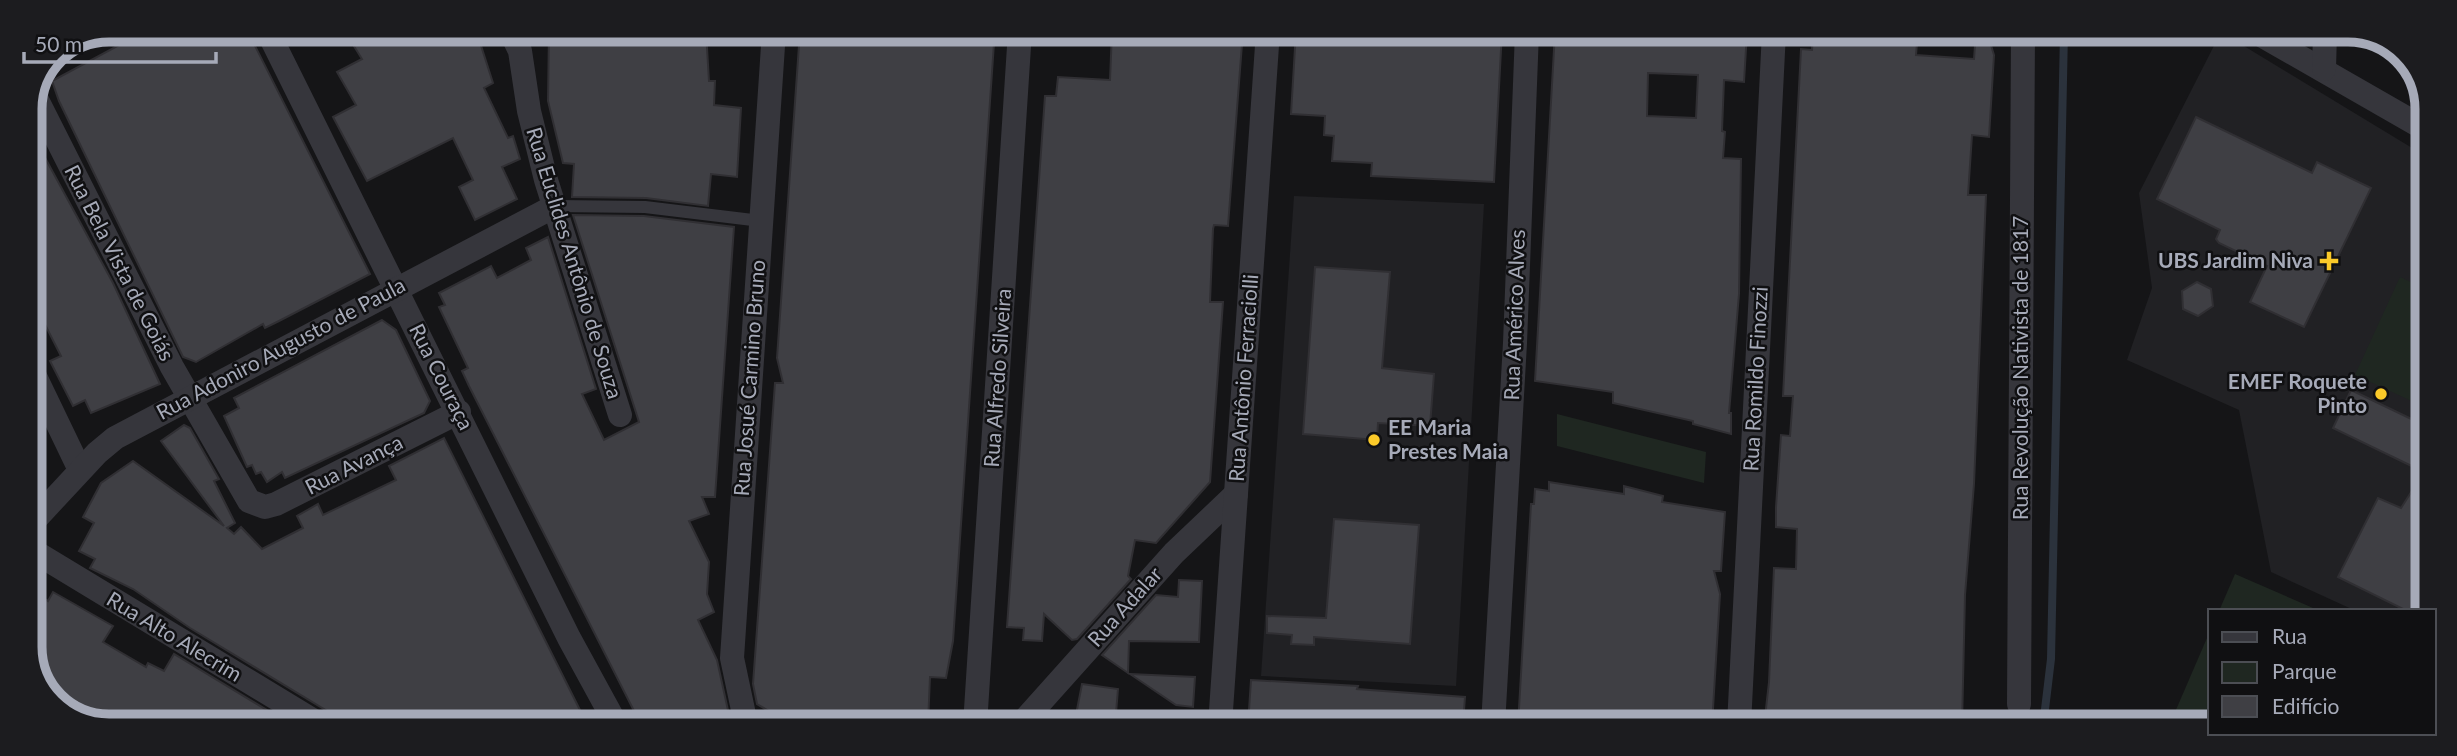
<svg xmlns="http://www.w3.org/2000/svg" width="2457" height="756" font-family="Lato,sans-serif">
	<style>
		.built { fill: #212124 }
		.green { fill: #1f2721 }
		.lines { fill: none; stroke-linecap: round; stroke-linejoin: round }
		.stream { stroke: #2b323c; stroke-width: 8 }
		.building { fill: #3f3f44; stroke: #302f33; stroke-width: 2; fill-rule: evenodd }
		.lane { stroke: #36363c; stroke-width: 12 }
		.street { stroke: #36363c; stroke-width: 24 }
		.poi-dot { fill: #fbca29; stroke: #101012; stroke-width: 2.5 }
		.labels { text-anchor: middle; stroke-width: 5; stroke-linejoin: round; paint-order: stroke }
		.poi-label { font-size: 21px; font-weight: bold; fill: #a6aab8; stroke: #101012; text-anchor: end }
		.street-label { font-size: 21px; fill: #a6aab8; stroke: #101012 }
		.rim { fill: none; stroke: #a6aab8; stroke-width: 9 }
	</style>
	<rect width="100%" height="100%" fill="#151517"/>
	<g class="built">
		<polygon points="2221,32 2427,157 2425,611 2356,611 2271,572 2239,410 2127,360 2152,288 2139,193"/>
		<polygon points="1294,196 1484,204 1456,686 1261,676"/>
	</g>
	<g class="green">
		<polygon points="2400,277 2426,289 2426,383 2416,403 2355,375"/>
		<polygon points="1557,414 1706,452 1704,483 1557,446"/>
		<polygon points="2235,574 2320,611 2219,611"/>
		<polygon points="2210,631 2210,726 2169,726"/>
	</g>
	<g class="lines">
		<polyline class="stream" points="2043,726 2051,659 2064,32"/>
	</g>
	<g class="building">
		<polygon points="160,30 247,30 370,274 279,321 265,328 263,324 196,362 183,357 59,101 52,81 134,37 138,43"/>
		<polygon points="344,30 476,30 493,83 484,88 508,138 513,136 520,159 502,167 517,199 475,220 459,187 473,180 453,138 367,181 333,117 356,105 337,72 362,59"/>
		<polygon points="549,30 706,31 709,81 715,81 714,105 741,108 737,177 711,174 708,206 646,198 572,197 574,164 563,163 548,101"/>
		<polygon points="800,31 977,31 976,41 994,43 953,641 946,678 930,677 928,724 790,724 757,704 753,684 775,383 783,383 777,358"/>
		<polygon points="1112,31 1243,31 1228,226 1214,225 1213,229 1210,302 1223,302 1210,482 1156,543 1135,540 1128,576 1131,579 1077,639 1072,640 1044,614 1042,641 1023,640 1024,628 1007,627 1045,96 1056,96 1058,77 1110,80"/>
		<polygon points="1296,31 1502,31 1494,182 1371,176 1372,163 1332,161 1334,136 1324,135 1325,116 1291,114"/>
		<path d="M1555 32H1747L1744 82 1724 80 1722 131 1725 132 1723 158 1741 159 1739 294 1729 413H1731V434L1693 424V421L1613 403V392L1535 381ZM1648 73 1698 75 1696 118 1647 116Z"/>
		<polygon points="1817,32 1879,35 1879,32 1911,32 1910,43 1917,43 1916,55 1974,59 1976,32 1987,32 1994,55 1989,137 1972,135 1968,195 1986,195 1974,484 1965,595 1962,726 1764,726 1769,682 1774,568 1796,569 1797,529 1776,527 1776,507 1781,435 1790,436 1793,396 1783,396 1801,49 1812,50 1813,34"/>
		<polygon points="2196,117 2312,173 2317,162 2371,188 2304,327 2250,302 2267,266 2219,243 2216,239 2220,230 2157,199"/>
		<polygon points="30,130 113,283 160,384 91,413 85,400 73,406 50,361 61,356 30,295"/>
		<polygon points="573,215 644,216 734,227 715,497 702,497 709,514 689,521 709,562 707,594 714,612 698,620 717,660 731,724 644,724 634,711 469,386 462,371 468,368 439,307 445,305 439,293 491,266 497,278 531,260 526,248 548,237 596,389 582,394 604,440 639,422"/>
		<polygon points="1315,267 1390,272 1382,368 1434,374 1430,426 1378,423 1377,440 1303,434"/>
		<polygon points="2197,282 2211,289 2213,306 2198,316 2183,309 2182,291"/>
		<polygon points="382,320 396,330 430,401 424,413 285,478 282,472 267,482 261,472 256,474 252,465 247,467 224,416 239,408 234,398"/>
		<polygon points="2351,390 2426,426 2425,611 2407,611 2338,577 2378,498 2401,508 2424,472 2333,428"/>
		<polygon points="184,425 190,428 219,479 214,481 235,523 227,528 234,534 241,527 262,549 303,528 297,516 318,504 323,515 396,480 389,466 444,438 587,724 334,724 327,711 190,628 133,589 90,568 95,559 79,551 94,523 83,517 101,483 133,461 224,526 161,441"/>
		<polygon points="1549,482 1624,494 1624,486 1663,496 1662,502 1725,512 1721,571 1714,571 1720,594 1712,725 1518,725 1531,504 1534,504 1535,489 1549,491"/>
		<polygon points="1334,519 1419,525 1410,644 1314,637 1314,645 1291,644 1292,635 1267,633 1267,616 1326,618"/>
		<polygon points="1179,580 1202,581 1199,642 1129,641 1128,673 1102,655 1156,595 1178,597"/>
		<polygon points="30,589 48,601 53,592 113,626 103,642 146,667 148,663 164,671 174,654 290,724 88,723 46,695 30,652"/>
		<polygon points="1130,674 1195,677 1193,707 1176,705"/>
		<polygon points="1251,680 1358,686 1357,689 1465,697 1463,724 1248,725"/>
		<polygon points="1082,684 1118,689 1115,725 1074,725"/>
	</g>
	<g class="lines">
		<polyline class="lane" points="555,206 645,207 761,221"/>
		<g class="street">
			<polyline points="267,30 569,638 616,724"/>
			<polyline points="510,30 520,51 529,111 546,180 620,415"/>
			<polyline points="2256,32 2427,130"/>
			<polyline points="53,54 64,48"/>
			<polyline points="2324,69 2325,33"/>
			<polyline points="35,96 172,367 249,501 265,507 276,504 459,412"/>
			<polyline points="30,366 80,470"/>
			<polyline points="30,525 97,453 115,438 555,206"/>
			<polyline points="30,549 319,724"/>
			<polyline points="2019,704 2023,32"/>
			<polyline points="746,724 732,658 774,31"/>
			<polyline points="975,725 1020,31"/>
			<polyline points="1020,725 1174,553 1236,494"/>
			<polyline points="1220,725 1268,31"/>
			<polyline points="1493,725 1515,343 1527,32"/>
			<polyline points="1739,725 1774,32"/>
		</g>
	</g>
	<g class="poi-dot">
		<path d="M2325.5 250.5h7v7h7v7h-7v7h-7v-7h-7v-7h7z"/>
		<circle cx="2381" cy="394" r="7"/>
		<circle cx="1374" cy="440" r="7"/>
	</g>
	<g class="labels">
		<g class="poi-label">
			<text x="2313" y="268">UBS Jardim Niva</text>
			<text x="2367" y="389">EMEF Roquete<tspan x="2367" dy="24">Pinto</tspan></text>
			<text x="1388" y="435" text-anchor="start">EE Maria<tspan x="1388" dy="24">Prestes Maia</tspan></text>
		</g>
		<g class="street-label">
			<text transform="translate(119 263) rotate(63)" y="7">Rua Bela Vista de Goiás</text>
			<text transform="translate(574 263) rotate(73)" y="7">Rua Euclides Antônio de Souza</text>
			<text transform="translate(1515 315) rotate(-88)" y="7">Rua Américo Alves</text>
			<text transform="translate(281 349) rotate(-28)" y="7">Rua Adoniro Augusto de Paula</text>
			<text transform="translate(2021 368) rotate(-90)" y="7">Rua Revolução Nativista de 1817</text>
			<text transform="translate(441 377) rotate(63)" y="7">Rua Couraça</text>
			<text transform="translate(750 378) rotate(-86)" y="7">Rua Josué Carmino Bruno</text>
			<text transform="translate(998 378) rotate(-86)" y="7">Rua Alfredo Silveira</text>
			<text transform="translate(1244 378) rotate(-86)" y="7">Rua Antônio Ferraciolli</text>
			<text transform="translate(1756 379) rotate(-87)" y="7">Rua Romildo Finozzi</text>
			<text transform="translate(354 465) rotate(-27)" y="7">Rua Avança</text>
			<text transform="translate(1125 607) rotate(-48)" y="7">Rua Adalar</text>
			<text transform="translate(174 637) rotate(31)" y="7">Rua Alto Alecrim</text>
		</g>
	</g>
	<path d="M0 0H2457V756H0ZM109 42H2348A67 67 0 0 1 2415 109V647A67 67 0 0 1 2348 714H109A67 67 0 0 1 42 647V109A67 67 0 0 1 109 42Z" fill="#1c1c1f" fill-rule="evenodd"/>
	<path class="rim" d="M109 42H2348A67 67 0 0 1 2415 109V647A67 67 0 0 1 2348 714H109A67 67 0 0 1 42 647V109A67 67 0 0 1 109 42Z"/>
	<rect x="2208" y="609" width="228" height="126" fill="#101012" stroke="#4c4e54" stroke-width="2"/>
	<rect x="2222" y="632" width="35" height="10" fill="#36363c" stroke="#4c4e54" stroke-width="2"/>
	<text x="2272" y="644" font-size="21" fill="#a6aab8">Rua</text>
	<rect x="2222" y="662" width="35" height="21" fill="#1f2721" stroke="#4c4e54" stroke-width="2"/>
	<text x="2272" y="679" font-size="21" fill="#a6aab8">Parque</text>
	<rect x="2222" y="696" width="35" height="21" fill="#3f3f44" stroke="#4c4e54" stroke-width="2"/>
	<text x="2272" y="714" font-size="21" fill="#a6aab8">Edifício</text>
	<path d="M24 52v10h192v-10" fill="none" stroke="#a6aab8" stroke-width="3.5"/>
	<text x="35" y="52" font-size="21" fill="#a6aab8" stroke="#101012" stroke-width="5" paint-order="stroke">50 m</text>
</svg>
